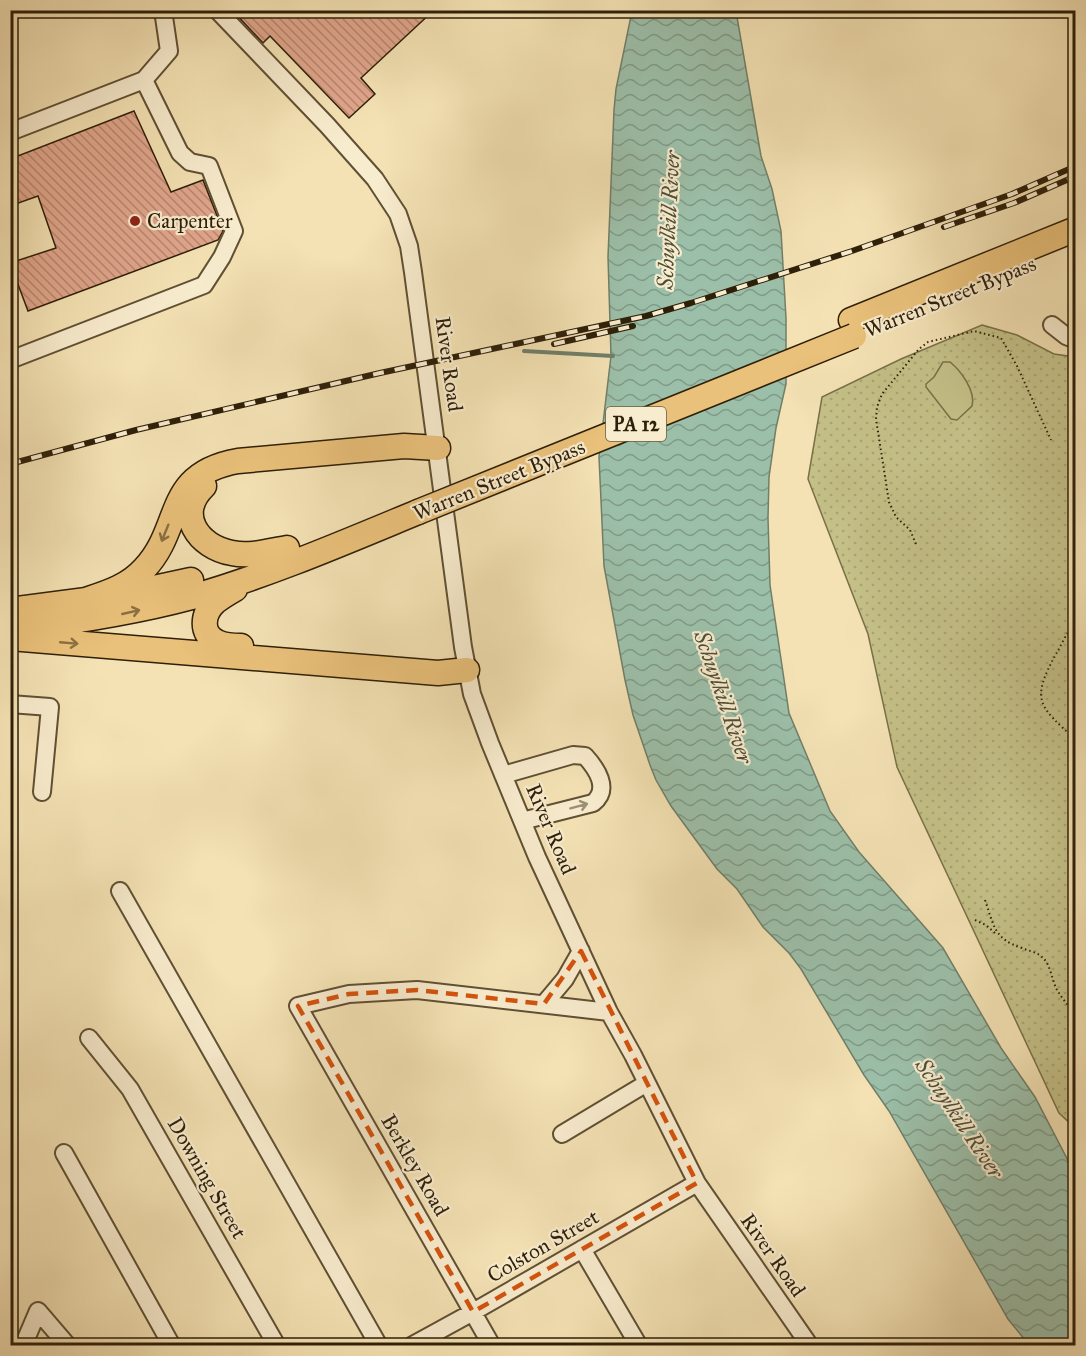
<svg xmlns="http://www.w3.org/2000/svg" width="1086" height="1356" font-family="'IM FELL Great Primer',serif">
	<defs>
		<pattern id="grass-dots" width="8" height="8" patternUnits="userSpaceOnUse" patternTransform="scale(1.5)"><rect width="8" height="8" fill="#c4c087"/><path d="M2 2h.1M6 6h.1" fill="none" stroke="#a9a573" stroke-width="1.8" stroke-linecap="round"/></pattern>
		<pattern id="water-waves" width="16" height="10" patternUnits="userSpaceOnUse" patternTransform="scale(1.5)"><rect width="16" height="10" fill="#9cbfa9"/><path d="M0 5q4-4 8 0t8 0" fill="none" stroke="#809b88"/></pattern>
		<pattern id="building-back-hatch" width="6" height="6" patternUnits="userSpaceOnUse" patternTransform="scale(1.5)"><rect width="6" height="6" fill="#e0a58b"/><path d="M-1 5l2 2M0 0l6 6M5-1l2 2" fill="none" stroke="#b68670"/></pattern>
	</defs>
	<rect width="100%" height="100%" fill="#f4e2b4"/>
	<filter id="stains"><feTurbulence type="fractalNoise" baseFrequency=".00333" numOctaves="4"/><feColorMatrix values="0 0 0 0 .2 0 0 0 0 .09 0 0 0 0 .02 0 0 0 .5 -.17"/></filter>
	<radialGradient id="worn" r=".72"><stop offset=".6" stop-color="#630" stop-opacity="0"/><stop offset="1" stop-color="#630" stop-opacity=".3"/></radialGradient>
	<path fill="url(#grass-dots)" stroke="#797048" stroke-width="1.5" d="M982,325l35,10 37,19 21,3v771l-16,-15 -162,-346 -29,-133 -60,-155 14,-82 79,-38z"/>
	<path fill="#c4c087" stroke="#797048" stroke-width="1.5" d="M943,362h7c11,9 26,29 22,44l-15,14 -6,-1 -25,-32v-3l8,-7z"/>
	<path fill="url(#water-waves)" stroke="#707f69" stroke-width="1.5" d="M632,11h104l25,145 11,33 9,42 5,87v66l-10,44 -7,49 -1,41 2,67 19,128 41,98 29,41 84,96 58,100 34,49 40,77v171h-46l-21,-26 -119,-208 -25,-36 -63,-106 -12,-16 -26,-26 -26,-38 -20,-20 -46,-63 -15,-26 -6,-15 -17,-50 -8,-35 -21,-114 -5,-109 12,-101 -3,-99 6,-147 2,-21z"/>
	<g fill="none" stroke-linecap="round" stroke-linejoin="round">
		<path stroke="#707f69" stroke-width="4" d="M524,351l89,5"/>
	</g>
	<path fill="url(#building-back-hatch)" stroke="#2e1f09" stroke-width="1.5" d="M232,10h202l-73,68 14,16 -26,24 -79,-82 -7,7z
		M134,111l37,81 32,-12 20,51 -5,9 -190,71 -18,-48 46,-15 -18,-52 -28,10v-47z"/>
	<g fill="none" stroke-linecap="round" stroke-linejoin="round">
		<defs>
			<path id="minor" d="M217,10l110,115 48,54 23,35 11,32 4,26 50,375 9,47 18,49 47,114 72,155 24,43 64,128 113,163
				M10,132l134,-52 25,-29 -6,-41
				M1052,325l14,11 10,4
				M10,360l194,-75 18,-28 12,-26 -25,-65 -19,-4 -10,-9 -36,-73
				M10,704l40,3 -8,85
				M503,775l70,-20 12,1c11,12 26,33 8,47l-71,18
				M120,891l259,455
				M544,1004l21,-25 16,-28
				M89,1038l41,51 147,257
				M562,1134l85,-51
				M64,1153l108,193
				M582,1249l57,97
				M23,1346l15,-35 30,35
				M411,1346l62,-34 224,-129
				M492,1346l-194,-340 51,-12 68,-4 192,22"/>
			<path id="highway" d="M851,320l225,-91
				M204,486c-29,28 -6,61 28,67 18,4 37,-2 55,-5
				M235,589c-7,4 -14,8 -20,13 -13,12 -15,32 2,40 8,4 16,4 24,4
				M80,602c23,-8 47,-14 64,-33 40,-42 19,-95 94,-108l166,-15 34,2
				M10,610l107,-14 74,-16
				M22,628c57,-7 114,-16 170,-31 77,-22 151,-54 226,-85
				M10,638l428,35 29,-3"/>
		</defs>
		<use href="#minor" stroke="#605034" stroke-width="20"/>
		<use href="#highway" stroke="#2e1f09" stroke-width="27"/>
		<path stroke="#2e1f09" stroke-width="2" stroke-dasharray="1.5 3" stroke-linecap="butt" d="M916,544l-6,-14 -14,-13 -7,-15 -13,-83 1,-12 5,-13 37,-45 9,-7 46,-11 27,7 16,28 34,74
			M1076,622c-9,9 -14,22 -20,32 -26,47 -17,52 20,86
			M985,900c9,26 9,39 37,48 6,3 16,4 21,10 7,6 9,21 13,30 5,9 12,18 20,26
			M975,920l11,5 9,8"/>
		<use href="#minor" stroke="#f8ecce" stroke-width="16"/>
		<use href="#highway" stroke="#eac17a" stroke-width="24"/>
		<defs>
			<path id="rail" d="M944,227l70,-24 62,-27
				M554,344l79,-18
				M10,464l126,-34 244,-57 266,-57 45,-13 161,-52 160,-57 64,-28"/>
		</defs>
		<use href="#rail" stroke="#2e1f09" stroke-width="6"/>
		<use href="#rail" stroke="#f8ecce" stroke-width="4" stroke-dasharray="11" stroke-linecap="butt"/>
		<defs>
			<path id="highway-bridge" d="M418,512l436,-176"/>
		</defs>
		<use href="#highway-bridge" stroke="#2e1f09" stroke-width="27" stroke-linecap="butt"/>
		<use href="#highway-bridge" stroke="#eac17a" stroke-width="24"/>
	</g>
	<defs><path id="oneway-shaft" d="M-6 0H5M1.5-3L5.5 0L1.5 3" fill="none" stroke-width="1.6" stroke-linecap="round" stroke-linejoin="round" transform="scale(1.5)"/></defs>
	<g stroke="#8c7042">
		<use href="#oneway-shaft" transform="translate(165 533) rotate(112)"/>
		<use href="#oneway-shaft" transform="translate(131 612) rotate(-13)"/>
		<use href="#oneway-shaft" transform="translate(69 643) rotate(5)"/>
	</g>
	<use stroke="#9d9075" href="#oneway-shaft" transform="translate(579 806) rotate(-15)"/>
	<path fill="none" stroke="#d5530c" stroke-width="4.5" stroke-dasharray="12 8" stroke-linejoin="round" d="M581,951l116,232 -224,129 -175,-306 51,-12 68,-4 127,14z"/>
	<circle fill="#8f2418" stroke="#f8ecce" stroke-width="2" cx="135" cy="221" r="6"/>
	<g text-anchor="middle" stroke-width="4.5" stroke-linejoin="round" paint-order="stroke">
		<rect fill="#f8ecce" stroke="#6b5c44" stroke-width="1.5" x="606" y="407" width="60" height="34" rx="4.5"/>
		<g font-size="20" font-weight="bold" fill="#2e1f09">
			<text x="636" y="431">PA 12</text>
		</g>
		<g font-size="21" fill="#2e1f09" stroke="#f8ecce" text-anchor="start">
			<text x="147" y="228">Carpenter</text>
		</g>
		<g font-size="21" fill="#2e1f09" stroke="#f8ecce">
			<text transform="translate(950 297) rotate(-22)" y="7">Warren Street Bypass</text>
			<text transform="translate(449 364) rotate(82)" y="7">River Road</text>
			<text transform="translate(499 480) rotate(-22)" y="7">Warren Street Bypass</text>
			<text transform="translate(551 829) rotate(67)" y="7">River Road</text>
			<text transform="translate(415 1165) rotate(60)" y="7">Berkley Road</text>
			<text transform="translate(207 1178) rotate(60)" y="7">Downing Street</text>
			<text transform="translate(543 1246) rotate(-30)" y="7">Colston Street</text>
			<text transform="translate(773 1255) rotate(55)" y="7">River Road</text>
		</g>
		<g font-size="22" font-style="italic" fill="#4f4f39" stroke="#f8ecce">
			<text transform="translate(668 220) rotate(-87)" y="8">Schuylkill River</text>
			<text transform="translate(724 697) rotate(71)" y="8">Schuylkill River</text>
			<text transform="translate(960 1118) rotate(56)" y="8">Schuylkill River</text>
		</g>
	</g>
	<rect width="1086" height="1356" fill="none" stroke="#f4e2b4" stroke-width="36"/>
	<rect x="12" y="12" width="1062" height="1332" fill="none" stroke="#2e1f09" stroke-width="3"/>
	<rect x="18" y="18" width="1050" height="1320" fill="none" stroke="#2e1f09" stroke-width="1.5"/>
	<rect width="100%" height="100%" filter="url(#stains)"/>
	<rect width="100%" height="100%" fill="url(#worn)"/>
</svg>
